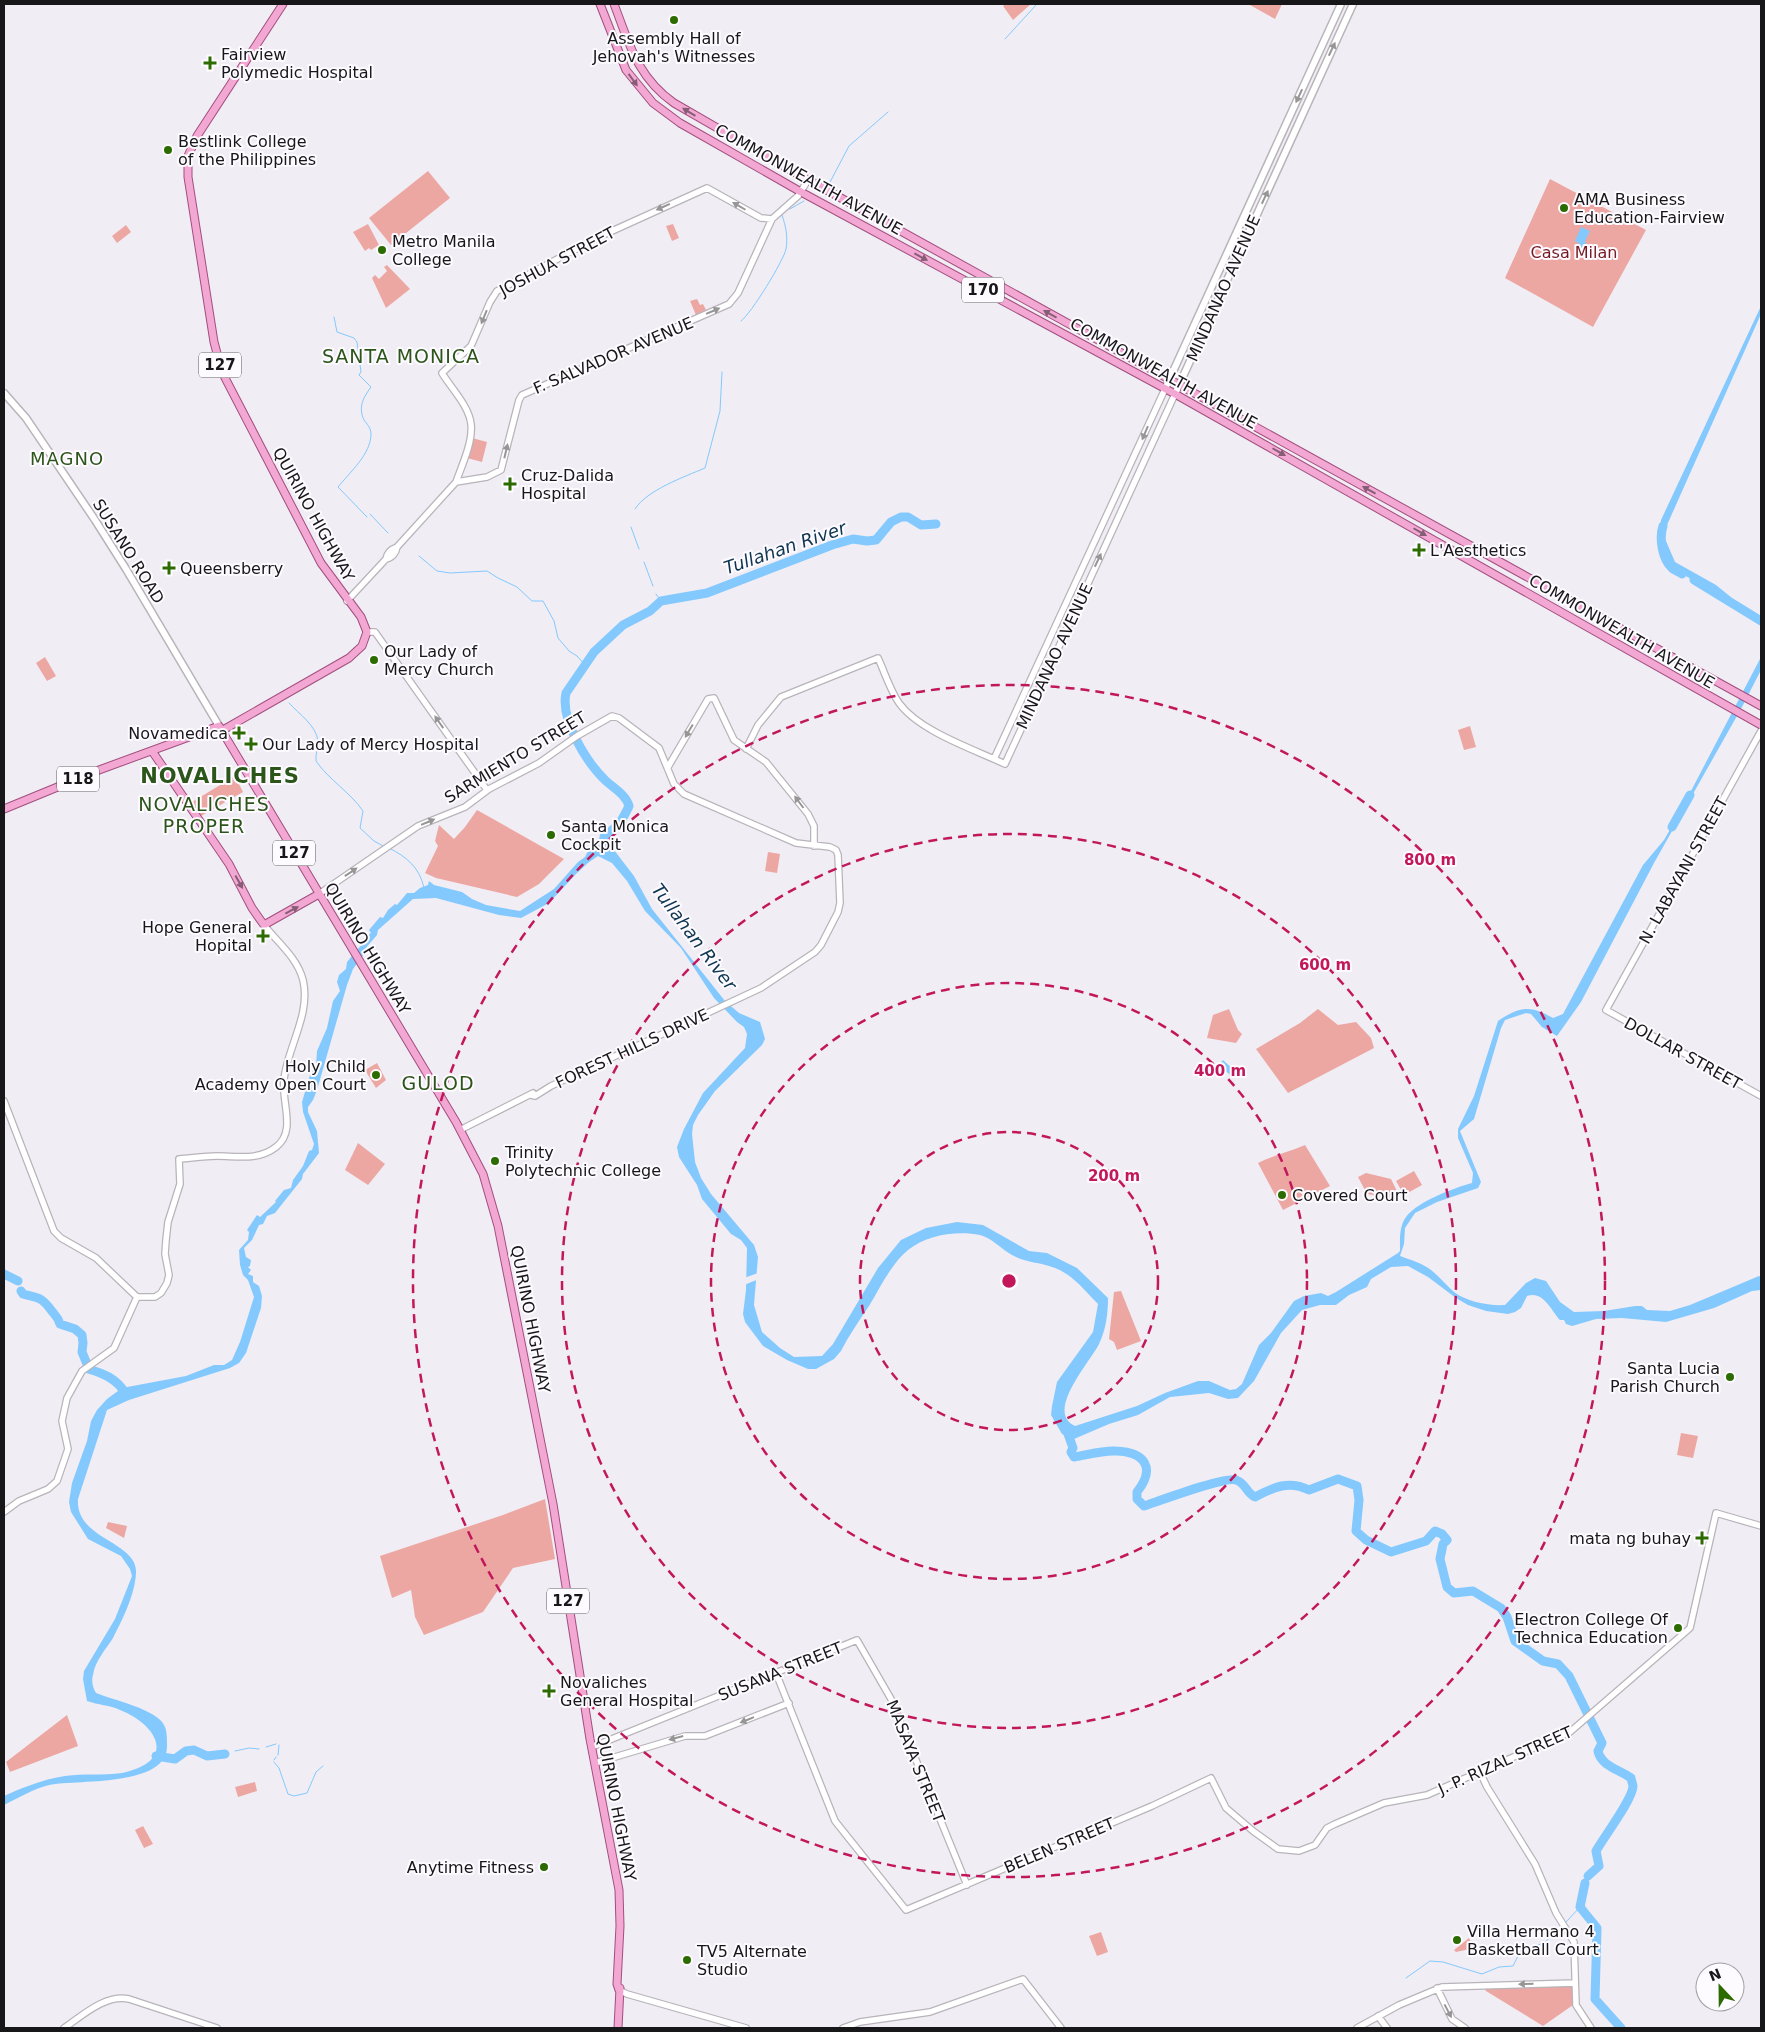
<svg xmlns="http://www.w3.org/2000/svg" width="1765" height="2032" font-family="'DejaVu Sans',sans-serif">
	<rect width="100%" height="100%" fill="#f1edf4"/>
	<path fill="#eca7a3" d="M1006,4h25l-18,16 -10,-14z
		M1248,4h34l-7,15z
		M428,171l22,27 -59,47 -22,-27z
		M1550,179l96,51 -53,97 -88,-49z
		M368,224l11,21 -8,5 -2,-2 -4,3 -12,-19z
		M673,224l6,14 -7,3 -6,-15z
		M126,225l5,7 -14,11 -5,-7z
		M387,265l23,24 -24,19 -14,-30 3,-3 4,4 8,-8 -3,-4z
		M697,299l3,6 3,-1 3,6 -10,5 -6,-14z
		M472,438l15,4 -5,20 -15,-4z
		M45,657l11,19 -9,5 -11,-18z
		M1470,726l6,21 -12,3 -6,-20z
		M235,776l8,16 -42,24 -9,-14z
		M477,810l87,49 -25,25 -22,13 -81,-19 -11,-5 13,-27 -3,-5 4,-16 15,14 11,-12z
		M768,852l12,2 -3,19 -12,-2z
		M1229,1009l9,21 4,4 -6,9 -29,-5 6,-23z
		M1318,1009l20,16 18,-3 15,16 3,10 -86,45 -32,-44 44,-26z
		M377,1063l9,17 -10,8 -11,-18z
		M358,1143l27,21 -17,21 -23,-15z
		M1305,1145l25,41 -47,24 -25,-47c15,-8 32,-11 47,-18z
		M1414,1171l8,14 -18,10 -8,-14z
		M1366,1173l25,6 7,14 -2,6 -29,-5 -9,-17z
		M1121,1291l20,50 -24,9 -3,-8 -5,-3 5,-47z
		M1681,1433l17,3 -5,22 -16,-3z
		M545,1499l10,60 -42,9 -30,44 -59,23 -9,-18 -4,-27 -19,8 -12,-42 123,-41z
		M108,1522l19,4 -3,12 -18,-10z
		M67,1715l11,31 -68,26 -4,-10z
		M255,1782l2,9 -19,6 -3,-10z
		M143,1826l10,18 -9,4 -9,-18z
		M1101,1932l7,20 -11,4 -8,-20z
		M1469,1938l5,10 -18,4 -2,-2z
		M1572,1985l1,20 -30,21 -57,-35 -2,-3z"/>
	<path fill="#83c9fe" d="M1581,227l9,4 -5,10 2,5 -3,3 -3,-1 -1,-4 -5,-3z
		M1761,306v8l-98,220 12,28 41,23 16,13 29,18v5l-5,-6 -83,-46c-11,-14 -14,-31 -12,-49z
		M1761,657v13l-19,37 -88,156 -73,139 -24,34 -15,-9 -11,-13 -5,-1 -21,7 -4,8 -27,91 -14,12 21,51 -3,6 -41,14 -22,11 -10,15 -1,16 -4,12c11,4 22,7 31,14 9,7 15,15 23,22 13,10 35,14 51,13l21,-22 9,-5 11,3 14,21 14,10 30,-1 31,-5h7l5,4 23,1 20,-6 69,-29 2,1v13l-9,1 -38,17 -48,14 -44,-4 -26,1 -24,7 -6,-2 -2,-4h-4c-9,-10 -17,-30 -33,-24l-6,12 -6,4 -7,2 -22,-3 -18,-6 -12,-7 -28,-21 -20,-11 -17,1 -20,12 -4,8 -18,8 -13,10h-16l-18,5 -21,23 -27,48 -16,17 -10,1 -19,-6 -39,4 -32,18 -29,9 -35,15 -12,-5 -11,-19 1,-9 5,-24 36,-50 5,-28c-14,-14 -26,-31 -46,-37 -14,-5 -26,-4 -40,-12 -11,-6 -20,-17 -32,-20 -23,-5 -54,0 -72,15 -17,14 -28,38 -39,56 -10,15 -20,29 -28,45l-7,8 -18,10h-8l-21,-9 -24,-14 -18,-24 -2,-8 3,-24 1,-42 -6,-8 -10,-6 -29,-35 -5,-14 -18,-28 -2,-10 7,-18 19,-36 42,-45 2,-14 -3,-7 -7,-5 -23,-24 -33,-50 -36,-37 -18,-30 -15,-18 -14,-7 -9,6 -13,12 -27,29 -28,15 -22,-3 -63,-17 -23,1 -35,31 -1,5 -13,15v4l-11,15 -6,16 -30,105 -4,10 -5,7v5l9,19 2,22 -16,21 -1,5 -27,34 -8,3 -4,8 -4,1 -7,15 -8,8 2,9 5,3 -1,6 -2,1 3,3 -3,4 5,2v6l6,4 3,10 -1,12 -15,45 -7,10 -9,5 -101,32 -22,10 -29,89c-3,41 60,42 58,74 -1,21 -13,46 -23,65 -7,11 -18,23 -20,37 -2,6 0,13 3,18 17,7 60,16 68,32 3,5 3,13 3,19 3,44 -90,35 -118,41 -16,4 -31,13 -45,20v-9c20,-9 40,-17 61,-20 19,-3 38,0 57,-3 54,-11 38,-47 -2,-63 -10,-5 -22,-5 -33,-9l-4,-22 1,-8 31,-52 17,-43 -2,-7 -9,-13 -33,-17 -17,-27 -2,-10 3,-19 15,-42 4,-20 6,-11 10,-11 15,-11 64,-12 28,-11h10l8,-5 8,-18 14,-45 -6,-17 -5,-5 -3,-10 -1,-15 9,-10 1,-8 -2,-2 10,-15 3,2 16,-15 -1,-1 9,-11 7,-2 2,-8 10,-14 6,-15 3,-1 2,-6 -11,-32 -1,-10 8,-27 6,-9 1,-15 10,-23 6,-27 7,-10 -3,-9 2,-7 7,-6 1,-7 16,-19v-4l8,-6 -2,-3 11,-13 3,1 5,-8 7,-6 2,1 10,-12h7l6,-5 8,-3 1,-4 5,4 28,7 10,7 14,6 34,6 34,-22 24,-27 7,-5 4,-8 12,-11 3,-1 30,39 18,33 73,92 14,12 21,9 5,17 -3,6 -47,46 -17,24 -5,10 -1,9 3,28 6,16 10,16 43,51 4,12 -4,48 8,27 18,16 14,9 28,-1 11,-12 45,-76 23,-28 25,-12 31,-6 26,3 46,26 18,2 30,15 31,30c0,15 -2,32 -9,46 -8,17 -55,68 -24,82l62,-20 28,-13 33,-12h11l21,9 6,-1 6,-5 17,-39 12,-12 23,-32 10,-5 17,-3 7,3 8,-4 62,-39 2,-2c0,-11 -1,-25 6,-34 12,-16 48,-29 66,-34l1,-10 -15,-35v-9l16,-33 24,-75c22,-15 32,-16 55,-3l10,-4 80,-149 21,-25 16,-28z
		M1223,1060l12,11 -5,4 -11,-11z"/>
	<path fill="#f1edf4" d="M758,1273l1,6 -15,6v-7z"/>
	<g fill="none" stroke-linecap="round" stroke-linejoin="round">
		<path stroke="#83c9fe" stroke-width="1" d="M1005,39l32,-35
			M829,184l20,-38 39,-34
			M790,209l14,-8
			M334,317l3,15 17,6 3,4 4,30 -2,3 12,12c-8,11 -13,20 -7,33 3,4 7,8 7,14 0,20 -21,38 -33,53l29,30
			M741,321c10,-7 43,-61 45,-72 2,-12 0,-22 -4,-34l1,-2
			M635,509c12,-19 49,-32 70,-41l15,-57 2,-39
			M370,514l18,19
			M631,527l8,22
			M419,556l18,15 13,2 37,-2 11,7 19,9 15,14h11l11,20 4,17 11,13 8,5 8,9
			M644,562l9,24
			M656,594l5,7
			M289,703c10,11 27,22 29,38 1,6 -3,13 -2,20 13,19 34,31 47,50l-3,17 14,13 11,6
			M389,848c18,9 31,20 35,40
			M266,1747l10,-3
			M235,1751l14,-3 10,1
			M278,1755l1,-10
			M274,1760l2,-3
			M274,1762l5,6 9,26 6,2 13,-3 9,-21 7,-6
			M1566,1922l14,-15
			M1406,1978l24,-17 13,1 39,12 17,-7 14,-1 8,-16 23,-7 16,-15"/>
		<path stroke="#83c9fe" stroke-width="9" d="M1663,526c-4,12 -1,33 9,42 2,2 7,4 10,6
			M1694,580l67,41
			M1672,827l18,-32
			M603,848l1,-11c15,-13 16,-12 25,-31 -3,-11 -14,-17 -23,-25 -19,-18 -46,-61 -40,-88l28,-41 29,-27 27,-14 11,-10 46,-8 125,-48 21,-6 14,2 9,-1 15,-18 10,-5h7l13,8 15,-1
			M4,1274l14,7
			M21,1291l2,3c14,4 18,2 28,16 4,5 7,7 9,14l15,5 7,6 1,8 -1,9 5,12
			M88,1369c15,4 29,10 37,24
			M1067,1431l6,17 -2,4 3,5c13,-2 29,-7 42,-6 29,1 40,17 21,41v7l7,7c15,-5 82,-30 92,-26 10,3 10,13 19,17 19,-10 34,-17 54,-7l29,-11 19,7 2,14 -3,31 10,9 25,12 35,-11 9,-10 7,3 5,6 -4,4 -3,15 7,28 7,6 19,-2 28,17 6,9 8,24 28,20 15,3 11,12 33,67 -4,8c3,15 22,19 33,27 0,1 2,7 2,8 0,13 -30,52 -37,65l3,15 -11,10
			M156,1756l19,3 11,-8 8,-1 13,6 18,-2
			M1585,1883l-5,24 17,21 -2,71 26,29"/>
		<defs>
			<path id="tertiary" d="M456,482c6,-17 17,-40 15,-58 -2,-18 -20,-36 -29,-51l29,-27 19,-44 7,-11 104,-55 106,-48 54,30 11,1
				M386,559c1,-6 5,-10 11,-12
				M347,601l39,-42c6,-1 10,-6 11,-12l59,-65 31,-5 14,-7 18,-70 3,-5 207,-91 9,-11 34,-74 26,-23 10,-16
				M367,632h8l112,158
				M1761,731l-155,279 155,86
				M746,749l12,-24 23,-28 97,-39c7,15 12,32 21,45 20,28 74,46 106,61l170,-370
				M994,759l171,-370
				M668,767l40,-68 6,-1 20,42 32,22 42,52 6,12v20
				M319,894l99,-68 47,-19 24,-18 50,-26 38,-27 35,-20 7,2 40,30 15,36 10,10 112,49 34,4 6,3 2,5 2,48 -2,9 -17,33 -6,7 -54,36 -210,98 -16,10 -4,-1
				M4,1101l50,130 7,7 35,20 41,39h18l6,-4 6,-10 2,-8 -4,-21 1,-14 2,-18 12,-38 -1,-25c13,-1 26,-3 38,-3 20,0 41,5 59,-9 21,-16 5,-45 8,-68 4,-33 27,-65 19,-99 -6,-23 -26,-38 -39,-55
				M460,1130l73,-37
				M4,1512l15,-11 29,-12 9,-8 11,-32 -6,-28 5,-23 15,-27 32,-23 23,-51
				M776,1673l59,148 71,89 246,-104 59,-28 15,30 27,23 25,18 21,2 16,-6 12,-17 8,-4 49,-21 43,-8 143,-63 120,-104 26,-115 45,13
				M592,1747l265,-107 34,59 76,186
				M595,1763l90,-27h20l84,-33
				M1480,1772l7,15 48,77 21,49 18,29 2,63 15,23
				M1437,1988l15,31 13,9
				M619,1990l8,4 119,34
				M1378,2016l9,12
				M64,2028c18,-12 41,-34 65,-29l88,29
				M843,2028l17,-6 70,-10 93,-33 38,49
				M1357,2028l42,-23 43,-18 133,-4"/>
			<path id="secondary" d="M1165,389l176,-385
				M4,393l22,25 69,102 31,49 93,157
				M1175,394l178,-390"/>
			<path id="primary" d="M600,4l26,66 27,33 27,20 121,69 374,202 586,331
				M614,4c15,39 23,73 60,99l118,68 969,535
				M223,730l126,-72 13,-12 5,-14 -6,-15 -40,-54 -99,-191 -8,-30 -26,-165v-21l9,-20 86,-132
				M152,751l77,113 23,44 12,17 55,-31
				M4,809l95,-39 120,-44 237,396 27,52 15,52 55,278 37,235 29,151 1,36 -3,58 2,6
				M618,2028l2,-40"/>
		</defs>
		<use href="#tertiary" stroke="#b8b4ba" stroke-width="8"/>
		<use href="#secondary" stroke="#b8b4ba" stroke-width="9"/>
		<use href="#primary" stroke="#a14f7e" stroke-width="9"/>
		<use href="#tertiary" stroke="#fff" stroke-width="5.5"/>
		<use href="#secondary" stroke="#fff" stroke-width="6"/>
		<use href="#primary" stroke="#f3a7d3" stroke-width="7"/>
	</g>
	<defs><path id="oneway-solid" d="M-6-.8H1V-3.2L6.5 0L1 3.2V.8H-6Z" transform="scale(1.25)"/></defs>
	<g fill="#979697">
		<use href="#oneway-solid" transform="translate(1332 49) rotate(-65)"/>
		<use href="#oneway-solid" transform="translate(1299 96) rotate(115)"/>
		<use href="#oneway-solid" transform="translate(1265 197) rotate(-65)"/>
		<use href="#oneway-solid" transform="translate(739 206) rotate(-150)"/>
		<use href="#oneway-solid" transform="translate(663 207) rotate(156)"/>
		<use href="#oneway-solid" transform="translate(713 311) rotate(-23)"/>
		<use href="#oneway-solid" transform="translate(484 317) rotate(112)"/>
		<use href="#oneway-solid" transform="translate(1145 433) rotate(113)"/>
		<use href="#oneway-solid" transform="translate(506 451) rotate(-77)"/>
		<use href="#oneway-solid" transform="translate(1098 560) rotate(-65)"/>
		<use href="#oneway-solid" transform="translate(439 722) rotate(-125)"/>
		<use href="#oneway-solid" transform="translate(689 731) rotate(121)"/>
		<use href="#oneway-solid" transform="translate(799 802) rotate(-127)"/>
		<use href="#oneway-solid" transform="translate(428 822) rotate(-23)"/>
		<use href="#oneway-solid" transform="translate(351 872) rotate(-34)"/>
		<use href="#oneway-solid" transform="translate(747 1720) rotate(158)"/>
		<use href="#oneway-solid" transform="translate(676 1738) rotate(165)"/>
		<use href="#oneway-solid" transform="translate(1526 1984) rotate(178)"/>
		<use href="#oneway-solid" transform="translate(1448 2011) rotate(62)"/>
	</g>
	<g fill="#855e76">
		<use href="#oneway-solid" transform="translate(633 80) rotate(54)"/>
		<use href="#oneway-solid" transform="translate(689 112) rotate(-149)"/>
		<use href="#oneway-solid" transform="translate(921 257) rotate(28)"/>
		<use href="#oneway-solid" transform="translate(1050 314) rotate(-151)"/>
		<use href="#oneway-solid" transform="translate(1279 452) rotate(30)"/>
		<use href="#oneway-solid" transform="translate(1369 490) rotate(-151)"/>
		<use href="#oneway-solid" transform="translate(1420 532) rotate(30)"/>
		<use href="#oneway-solid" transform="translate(239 882) rotate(61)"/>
		<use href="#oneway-solid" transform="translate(292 910) rotate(-28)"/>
	</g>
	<g fill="none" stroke="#c2185b" stroke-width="2.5" stroke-dasharray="9 6">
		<circle cx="1009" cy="1281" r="149"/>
		<circle cx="1009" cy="1281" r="298"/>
		<circle cx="1009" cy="1281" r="447"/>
		<circle cx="1009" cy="1281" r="596"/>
	</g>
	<g fill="#2c6b00" stroke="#fdfbff" stroke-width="2">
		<circle cx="674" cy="20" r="5"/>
		<path d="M207.5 55.5h5v5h5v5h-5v5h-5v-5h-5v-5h5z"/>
		<circle cx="168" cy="150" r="5"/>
		<circle cx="1564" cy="208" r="5"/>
		<circle cx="382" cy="250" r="5"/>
		<path d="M507.5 476.5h5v5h5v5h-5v5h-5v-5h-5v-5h5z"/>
		<path d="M1416.5 542.5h5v5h5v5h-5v5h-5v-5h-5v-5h5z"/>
		<path d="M166.5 560.5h5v5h5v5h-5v5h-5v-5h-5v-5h5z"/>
		<circle cx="374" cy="660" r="5"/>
		<path d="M236.5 725.5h5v5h5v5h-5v5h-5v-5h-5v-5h5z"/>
		<path d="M248.5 736.5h5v5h5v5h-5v5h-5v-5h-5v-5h5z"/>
		<circle cx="551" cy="835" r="5"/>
		<path d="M260.5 928.5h5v5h5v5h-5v5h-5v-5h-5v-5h5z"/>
		<circle cx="376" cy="1075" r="5"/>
		<circle cx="495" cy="1161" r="5"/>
		<circle cx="1282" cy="1195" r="5"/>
		<circle cx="1730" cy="1377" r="5"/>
		<path d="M1699.5 1530.5h5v5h5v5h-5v5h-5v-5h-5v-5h5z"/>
		<circle cx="1678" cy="1628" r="5"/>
		<path d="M546.5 1683.5h5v5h5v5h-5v5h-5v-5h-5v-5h5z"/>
		<circle cx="544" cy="1867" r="5"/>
		<circle cx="1457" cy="1940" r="5"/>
		<circle cx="687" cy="1960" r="5"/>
	</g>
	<g text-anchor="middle" stroke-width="4" stroke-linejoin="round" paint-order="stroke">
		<g fill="#fdfbff" stroke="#5c5b5d" stroke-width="1">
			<rect x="962" y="277.5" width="42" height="25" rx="4"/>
			<rect x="199" y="352.5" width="42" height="25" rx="4"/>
			<rect x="57" y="766.5" width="42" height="25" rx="4"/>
			<rect x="273" y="840.5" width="42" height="25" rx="4"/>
			<rect x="547" y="1588.5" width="42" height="25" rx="4"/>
		</g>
		<g font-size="15" font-weight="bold" fill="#171618">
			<text x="983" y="295">170</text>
			<text x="220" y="370">127</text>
			<text x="78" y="784">118</text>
			<text x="294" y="858">127</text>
			<text x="568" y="1606">127</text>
		</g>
		<g font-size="16" fill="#171618" stroke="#fdfbff" text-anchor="start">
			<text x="674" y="44" text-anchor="middle">Assembly Hall of<tspan x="674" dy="18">Jehovah's Witnesses</tspan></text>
			<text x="221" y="60">Fairview<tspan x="221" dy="18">Polymedic Hospital</tspan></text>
			<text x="178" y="147">Bestlink College<tspan x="178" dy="18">of the Philippines</tspan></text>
			<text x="1574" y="205">AMA Business<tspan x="1574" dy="18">Education-Fairview</tspan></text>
			<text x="392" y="247">Metro Manila<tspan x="392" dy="18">College</tspan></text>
			<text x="521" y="481">Cruz-Dalida<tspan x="521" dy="18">Hospital</tspan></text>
			<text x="1430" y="556">L'Aesthetics</text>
			<text x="180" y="574">Queensberry</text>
			<text x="384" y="657">Our Lady of<tspan x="384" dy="18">Mercy Church</tspan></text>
			<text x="228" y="739" text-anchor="end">Novamedica</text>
			<text x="262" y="750">Our Lady of Mercy Hospital</text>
			<text x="561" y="832">Santa Monica<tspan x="561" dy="18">Cockpit</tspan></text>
			<text x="252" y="933" text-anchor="end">Hope General<tspan x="252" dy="18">Hopital</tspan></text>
			<text x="366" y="1072" text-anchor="end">Holy Child<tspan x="366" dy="18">Academy Open Court</tspan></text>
			<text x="505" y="1158">Trinity<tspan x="505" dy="18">Polytechnic College</tspan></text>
			<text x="1292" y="1201">Covered Court</text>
			<text x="1720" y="1374" text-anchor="end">Santa Lucia<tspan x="1720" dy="18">Parish Church</tspan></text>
			<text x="1691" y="1544" text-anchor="end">mata ng buhay</text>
			<text x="1668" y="1625" text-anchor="end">Electron College Of<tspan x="1668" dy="18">Technica Education</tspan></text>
			<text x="560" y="1688">Novaliches<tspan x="560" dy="18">General Hospital</tspan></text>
			<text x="534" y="1873" text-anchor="end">Anytime Fitness</text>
			<text x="1467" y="1937">Villa Hermano 4<tspan x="1467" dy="18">Basketball Court</tspan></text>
			<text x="697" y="1957">TV5 Alternate<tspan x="697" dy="18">Studio</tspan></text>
		</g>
		<g font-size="16" fill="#171618" stroke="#fdfbff">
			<text transform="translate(809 179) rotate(29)" y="6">COMMONWEALTH AVENUE</text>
			<text transform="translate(557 261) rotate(-28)" y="6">JOSHUA STREET</text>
			<text transform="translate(1223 288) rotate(-66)" y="6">MINDANAO AVENUE</text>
			<text transform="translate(613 355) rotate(-23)" y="6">F. SALVADOR AVENUE</text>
			<text transform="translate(1164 373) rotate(29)" y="6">COMMONWEALTH AVENUE</text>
			<text transform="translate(314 514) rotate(61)" y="6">QUIRINO HIGHWAY</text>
			<text transform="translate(129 551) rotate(58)" y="6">SUSANO ROAD</text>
			<text transform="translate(1622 631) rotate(30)" y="6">COMMONWEALTH AVENUE</text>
			<text transform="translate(1054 656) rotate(-65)" y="6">MINDANAO AVENUE</text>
			<text transform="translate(515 757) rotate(-31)" y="6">SARMIENTO STREET</text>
			<text transform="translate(1683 870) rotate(-61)" y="6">N. LABAYANI STREET</text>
			<text transform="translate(368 948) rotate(59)" y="6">QUIRINO HIGHWAY</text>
			<text transform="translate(632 1048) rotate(-25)" y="6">FOREST HILLS DRIVE</text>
			<text transform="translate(1683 1053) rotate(29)" y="6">DOLLAR STREET</text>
			<text transform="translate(531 1319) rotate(79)" y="6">QUIRINO HIGHWAY</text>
			<text transform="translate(780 1671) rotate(-22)" y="6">SUSANA STREET</text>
			<text transform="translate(1505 1760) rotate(-24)" y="6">J. P. RIZAL STREET</text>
			<text transform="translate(916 1761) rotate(68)" y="6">MASAYA STREET</text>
			<text transform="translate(617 1807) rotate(79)" y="6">QUIRINO HIGHWAY</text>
			<text transform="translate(1059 1845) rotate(-23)" y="6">BELEN STREET</text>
		</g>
		<g font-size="16" fill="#761920" stroke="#fdfbff">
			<text x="1574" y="258">Casa Milan</text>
		</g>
		<g font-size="18" letter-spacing="1" fill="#2c5519" stroke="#fdfbff">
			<text x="67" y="465">MAGNO</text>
		</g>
		<g font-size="18" font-style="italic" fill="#0f3650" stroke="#fdfbff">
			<text transform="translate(785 548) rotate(-19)" y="6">Tullahan River</text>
			<text transform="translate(694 937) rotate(53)" y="6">Tullahan River</text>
		</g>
		<g font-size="19" letter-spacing="1" fill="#2c5519" stroke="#fdfbff">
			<text x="401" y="363">SANTA MONICA</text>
			<text x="204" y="811">NOVALICHES<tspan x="204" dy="22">PROPER</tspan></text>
			<text x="438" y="1090">GULOD</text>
		</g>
		<g font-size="21" font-weight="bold" letter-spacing="1" fill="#2c5519" stroke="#fdfbff">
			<text x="220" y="783">NOVALICHES</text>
		</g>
	</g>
	<circle cx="1009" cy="1281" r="8" fill="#c2185b" stroke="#fdfbff" stroke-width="2.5"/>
	<g font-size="15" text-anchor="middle" font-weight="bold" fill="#c2185b" stroke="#fdfbff" stroke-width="4" stroke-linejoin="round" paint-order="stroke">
		<text x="1430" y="865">800 m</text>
		<text x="1325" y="970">600 m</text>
		<text x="1220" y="1076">400 m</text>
		<text x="1114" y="1181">200 m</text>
	</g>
	<rect width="1765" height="2032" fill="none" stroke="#171618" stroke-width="10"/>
	<g transform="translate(1720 1987) rotate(338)"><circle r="24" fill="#fdfbff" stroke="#a19fa3"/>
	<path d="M0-4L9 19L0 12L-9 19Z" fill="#2c6b00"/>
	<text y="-8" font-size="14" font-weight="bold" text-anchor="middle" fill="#171618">N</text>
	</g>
</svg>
